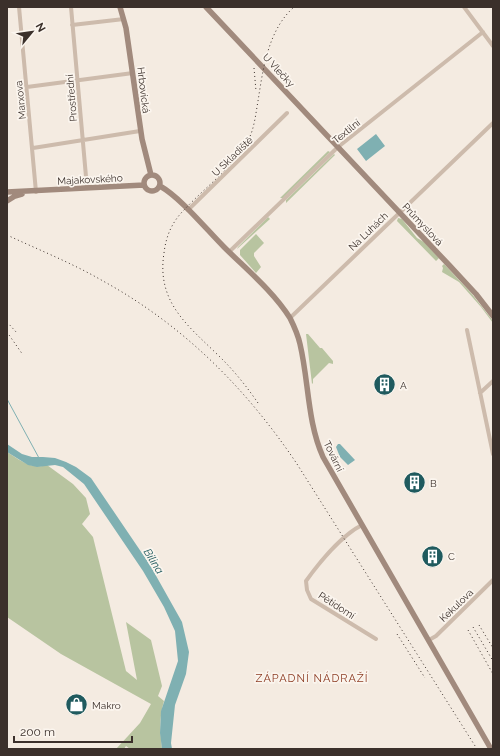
<svg xmlns="http://www.w3.org/2000/svg" width="500" height="756" font-family="Raleway,sans-serif">
	<rect width="100%" height="100%" fill="#f4ebe1"/>
	<path fill="#b8c4a0" d="M328,151l2,1 -47,46h-3z
		M334,154l1,1 -49,48v-3z
		M268,217l2,2 -33,30 1,-2z
		M398,218l4,1 15,19 7,4 15,16 -3,3 -39,-40z
		M256,234l8,9 -10,10v3l7,11 -5,6 -16,-18v-5z
		M444,264l28,30 21,27v2l-12,-16 -22,-25 -17,-10 1,-4 -1,-2z
		M306,334h2l12,14h2l11,13v3l-4,-1 -16,16v4l-1,1z
		M7,452c13,8 24,18 40,13l26,19 13,14 4,16 -8,10 11,13 33,134 11,9 -11,-58 25,18 11,46 -4,10 6,5c-5,16 -4,31 -2,48h-32l-4,-3 -2,3h-8l24,-26 11,-19 -90,-50 -54,-37z"/>
	<path fill="#7fb0b2" d="M376,134l9,12 -19,15 -9,-12z
		M7,444l15,10 10,3h11l12,1 11,4 10,5 15,11 59,87 32,57 7,30 -3,22 -11,31 -4,38 1,6h-10l-2,-16 1,-22 17,-50 -3,-30 -11,-24 -21,-36 -59,-87 -21,-17 -8,-2 -18,2 -9,-2 -21,-13z
		M338,444h2l15,16 -7,5 -8,-8 -4,-10z"/>
	<g fill="none" stroke-linecap="round" stroke-linejoin="round">
		<path stroke="#7fb0b2" stroke-width="1" d="M7,399l32,59"/>
		<path stroke="#cdbbac" stroke-width="4" d="M19,7l17,185
			M71,7l16,181
			M464,7l29,39
			M72,25l52,-6
			M27,87l106,-14
			M33,148l107,-17
			M188,210l99,-97
			M229,252l109,-105 145,-115
			M290,318l203,-195
			M467,330l26,124
			M480,393l13,-12
			M362,525c-20,10 -43,38 -56,56l1,9 4,9 65,40
			M429,640l7,-4 57,-56"/>
		<path stroke="#a18a7d" stroke-width="5.5" d="M120,7l6,21 16,111 9,36
			M206,7l243,258 27,29 17,22
			M144 183a8 8 0 1 1 16 0a8 8 0 1 1-16 0Z
			M160,186c21,12 46,43 64,61 22,22 49,44 66,71 4,8 8,17 10,26 9,38 7,77 23,113l168,292
			M7,192l137,-7
			M7,201l8,-5 7,-2"/>
		<path stroke="#3b302b" stroke-width="1" stroke-dasharray="1 3" stroke-linecap="butt" d="M254,68l2,23
			M7,235c32,15 65,28 96,46 80,44 143,107 194,183l180,285
			M7,322l10,11
			M7,332l16,23
			M258,403c-11,-16 -23,-31 -36,-44 -32,-32 -66,-55 -58,-106 2,-17 8,-31 20,-43 21,-23 56,-48 67,-76 4,-11 5,-22 7,-33 5,-32 10,-71 36,-94
			M479,625l14,23
			M473,627l20,34
			M468,630l25,44
			M397,634l28,44"/>
	</g>
	<defs>
		<symbol id="building-disc" viewBox="-11 -11 22 22"><circle r="9.5" fill="#1f5a5e" stroke="#fbf5ee"/><path d="M-4-6H4V6H1V3H-1V6H-4ZM-2.5-4.3h1.7v1.8h-1.7ZM.8-4.3h1.7v1.8H.8ZM-2.5-1h1.7V.8h-1.7ZM.8-1h1.7V.8H.8Z" fill="#fff"/></symbol>
		<symbol id="shop-disc" viewBox="-11 -11 22 22"><circle r="9.5" fill="#1f5a5e" stroke="#fbf5ee"/><path d="M-5-2.5h2.3a2.7 3.5 0 0 1 5.4 0H5L5.5 6h-11ZM-1.5-2.5h3a1.5 2.3 0 0 0-3 0Z" fill="#fff"/></symbol>
	</defs>
	<g fill-rule="evenodd">
		<use href="#building-disc" x="372" y="372" width="25" height="25"/>
		<use href="#building-disc" x="402" y="470" width="25" height="25"/>
		<use href="#building-disc" x="420" y="544" width="25" height="25"/>
		<use href="#shop-disc" x="64" y="692" width="25" height="25"/>
	</g>
	<g text-anchor="middle" stroke-width="3.5" stroke-linejoin="round" paint-order="stroke">
		<g font-size="10" fill="#3b302b" stroke="#fbf5ee">
			<text transform="translate(279 70) rotate(47)" y="4">U Vlečky</text>
			<text transform="translate(144 90) rotate(83)" y="4">Hrbovická</text>
			<text transform="translate(71 98) rotate(-95)" y="4">Prostřední</text>
			<text transform="translate(20 100) rotate(-96)" y="4">Marxova</text>
			<text transform="translate(346 131) rotate(-39)" y="4">Textilní</text>
			<text transform="translate(232 156) rotate(-44)" y="4">U Skladiště</text>
			<text transform="translate(90 179) rotate(-3)" y="4">Majakovského</text>
			<text transform="translate(423 224) rotate(47)" y="4">Průmyslová</text>
			<text transform="translate(368 231) rotate(-44)" y="4">Na Luhách</text>
			<text transform="translate(334 456) rotate(64)" y="4">Tovární</text>
			<text transform="translate(337 605) rotate(33)" y="4">Pětidomí</text>
			<text transform="translate(456 605) rotate(-44)" y="4">Kekulova</text>
		</g>
		<g font-size="10" fill="#3b302b" stroke="#fbf5ee" text-anchor="start">
			<text x="400" y="389">A</text>
			<text x="430" y="487">B</text>
			<text x="448" y="560">C</text>
			<text x="92" y="709">Makro</text>
		</g>
		<g font-size="11" font-style="italic" fill="#1f5a5e" stroke="#fbf5ee">
			<text transform="translate(154 561) rotate(58)" y="4">Bílina</text>
		</g>
		<g font-size="11" letter-spacing="1" fill="#8c3b22" stroke="#fbf5ee">
			<text x="312" y="682">ZÁPADNÍ NÁDRAŽÍ</text>
		</g>
	</g>
	<rect width="500" height="756" fill="none" stroke="#3b302b" stroke-width="16"/>
	<g transform="translate(32 32) rotate(61)" stroke="#fbf5ee" stroke-width="3" paint-order="stroke">
	<path d="M0-3L7 15L0 10L-7 15Z" fill="#3b302b"/>
	<text y="-6" font-size="11" font-weight="bold" text-anchor="middle" fill="#3b302b">N</text>
	</g>
	<path d="M14 736v6h118v-6" fill="none" stroke="#3b302b" stroke-width="2"/>
	<text x="20" y="736" font-size="12" fill="#3b302b" stroke="#fbf5ee" stroke-width="3" paint-order="stroke">200 m</text>
</svg>
